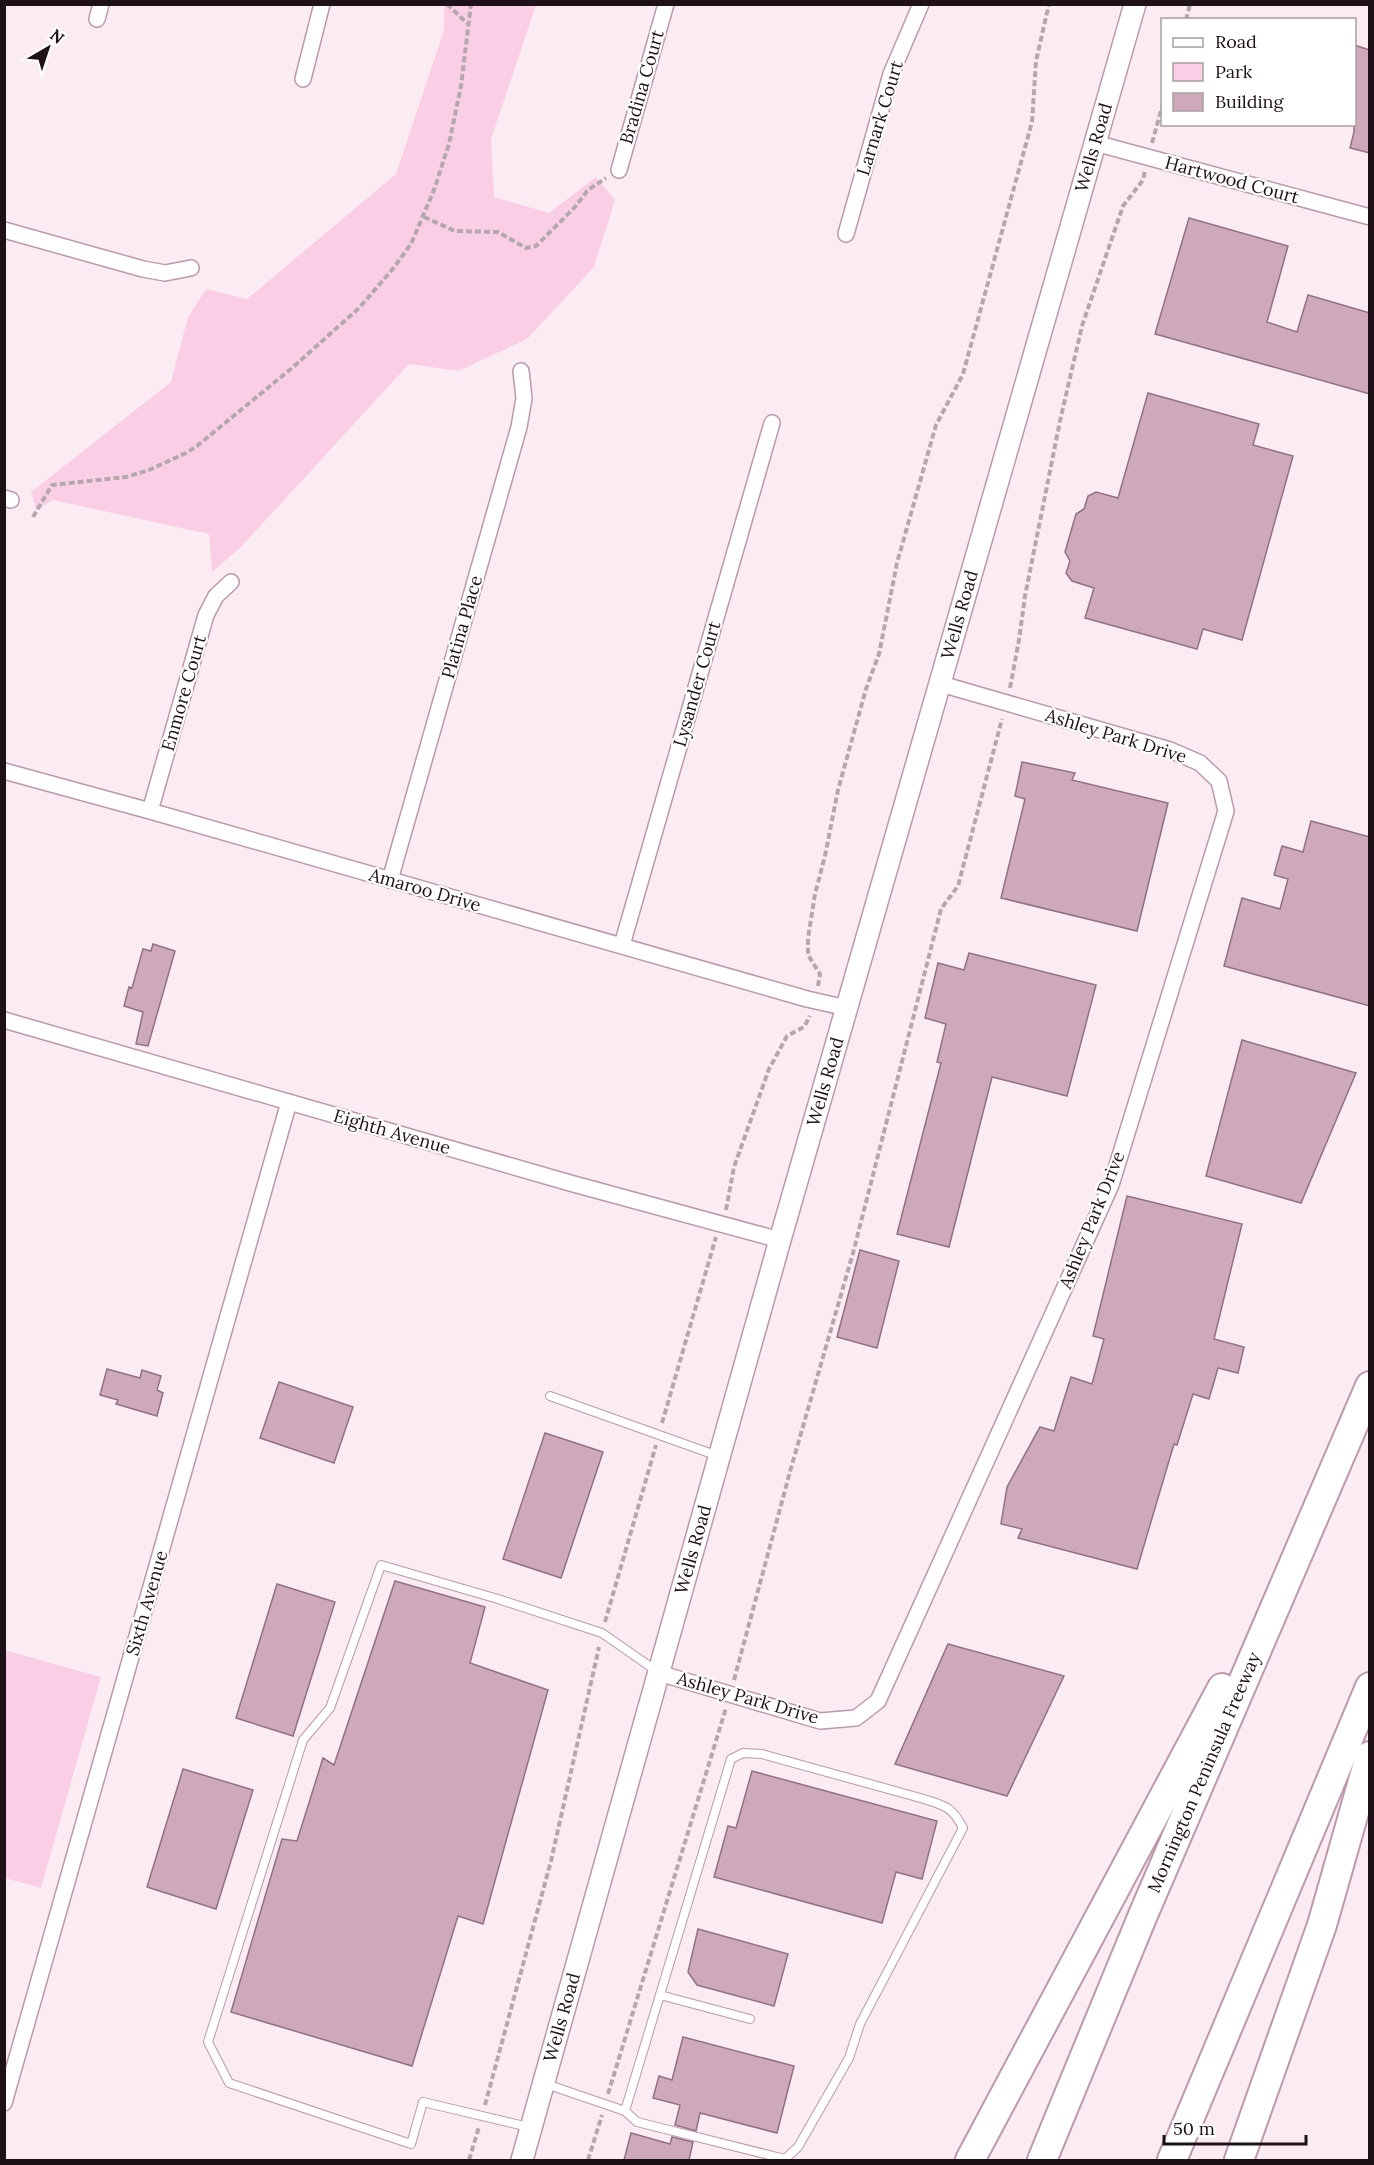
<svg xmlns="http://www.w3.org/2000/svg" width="1374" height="2165" font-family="Lora,serif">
	<rect width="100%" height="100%" fill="#fbecf3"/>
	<path fill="#facfe5" d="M444,5h92l-45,134 3,58 55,16 47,-36 19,23 -21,67 -67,72 -69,32 -49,-7 -169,184 -28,24 -3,-38 -156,-34 -17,10 -5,-18 140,-110 17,-65 18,-28 41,10 149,-125 48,-144z
		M4,1650l97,27 -60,211 -36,-10z"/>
	<path fill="#cda9bb" stroke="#927182" stroke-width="1.5" d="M1354,45l16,5v103l-20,-5 4,-16z
		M1189,218l99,28 -21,76 30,10 11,-37 62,18v81l-215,-60z
		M1148,393l111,31 -6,21 40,11 -51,184 -39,-11 -6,20 -112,-31 9,-30 -22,-7 -6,-8 4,-12 -5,-9 11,-38 8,-5 4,-13 8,-4 22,6z
		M1022,762l53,11 -3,7 96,23 -31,128 -136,-33 24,-99 -10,-3z
		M1311,821l59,16v169l-146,-40 18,-68 38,11 8,-30 -14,-4 8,-29 21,6z
		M153,944l22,7 -27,95 -12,-2 7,-32 -19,-6 5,-19 3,1 11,-39 8,2z
		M969,953l127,32 -29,111 -75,-19 -43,170 -52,-13 44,-171 -4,-1 9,-38 -21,-6 13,-55 26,7z
		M1242,1040l114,33 -55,130 -95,-27z
		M1127,1196l115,28 -28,115 30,8 -6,26 -20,-5 -9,31 -16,-5 -16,51 -3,-1 -37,125 -119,-31 4,-9 -21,-5 6,-37 33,-60 14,4 17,-54 21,7 12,-45 -11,-3z
		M860,1250l39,11 -22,87 -40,-11z
		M107,1369l33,9 2,-8 19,6 -4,14 6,3 -6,23 -41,-12 2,-4 -18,-5z
		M279,1382l74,25 -19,56 -74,-25z
		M545,1433l58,19 -42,126 -58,-19z
		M395,1581l90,26 -15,56 78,27 -65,234 -25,-8 -46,150 -181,-54 51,-173 15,2 26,-83 11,7z
		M277,1584l58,18 -42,134 -57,-18z
		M948,1644l116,32 -57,120 -112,-32z
		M183,1769l70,21 -37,119 -69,-22z
		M752,1771l185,50 -15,58 -26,-7 -14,51 -168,-46 14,-51 8,2z
		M698,1929l90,25 -14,52 -77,-21 -9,-13z
		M683,2037l111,29 -17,67 -77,-20 -4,18 -21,-6 5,-20 -27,-7 6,-22 13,4z
		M631,2133l39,11 2,-7 21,5 -4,18h-65z"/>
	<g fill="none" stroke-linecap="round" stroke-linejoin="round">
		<defs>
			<path id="service" d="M550,1396l168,60
				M660,1995l90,24
				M546,2084l79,27 106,-352 12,-6 19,1 162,45c22,7 28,8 39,29l-103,196 -11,34 -51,89 -13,12 -148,-37 -12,-11
				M529,2127l-106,-25 -12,42 -182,-61 -21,-41 95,-302 27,-32 51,-143 117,34 104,34 56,39"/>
			<path id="minor" d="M97,19l4,-15
				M303,79l19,-75
				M1095,143l275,74
				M619,170l47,-166
				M4,230l139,39 22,4 26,-5
				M846,234l45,-160 30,-70
				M4,498l7,2
				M4,771l146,40 657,188 40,9
				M150,811l56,-196 10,-19 15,-14
				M390,880l129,-453 5,-29 -3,-27
				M622,945l150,-522
				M4,1020l566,163 210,57
				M659,1673l161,48 36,-3 22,-17 233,-516 115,-374 -7,-30 -19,-18 -30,-13 -229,-66
				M4,2103l285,-1001"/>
			<g id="secondary">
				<path id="s1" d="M522,2160l258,-920 355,-1236"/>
			</g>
			<g id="motorway">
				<path d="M970,2160l252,-472"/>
				<path id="s2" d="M1042,2160l101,-245 227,-529"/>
				<path d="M1172,2160l198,-473"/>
				<path d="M1239,2160l83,-235 48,-169"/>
			</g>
		</defs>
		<use href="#service" stroke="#bc99ab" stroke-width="10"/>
		<use href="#minor" stroke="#bc99ab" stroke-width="18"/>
		<use href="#secondary" stroke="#bc99ab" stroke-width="24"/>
		<use href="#motorway" stroke="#bc99ab" stroke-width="32"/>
		<path stroke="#b5a7ae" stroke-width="4" stroke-dasharray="6 3" stroke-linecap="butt" d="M447,4l22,21
			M1186,20l4,-16
			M1152,143l10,-36
			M424,217l31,14 43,1 28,16 10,-2 39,-39 13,-17 18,-12
			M33,517l19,-32 74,-8 23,-7 37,-17 11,-7 95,-78 67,-60 33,-38 19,-26 23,-54 15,-46 12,-58 10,-82
			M1010,688l9,-48 6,-44 35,-175 22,-95 41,-120 20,-26 2,-9
			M818,986l2,-12 -12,-19v-17l7,-44 10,-38 13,-66 28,-101 13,-35 18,-91 39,-138 27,-51 69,-252 4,-61 13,-57
			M726,1210l8,-43 35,-98 18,-33 17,-9 6,-11
			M662,1423l54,-186
			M605,1622l51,-177
			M734,1680l57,-212 62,-215 88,-344 17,-23 44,-167
			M608,2094l118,-386
			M485,2105l66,-244 48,-214
			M469,2160l10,-33
			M588,2160l14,-45"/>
		<use href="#service" stroke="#fff" stroke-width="8"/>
		<use href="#minor" stroke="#fff" stroke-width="15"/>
		<use href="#secondary" stroke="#fff" stroke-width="21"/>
		<use href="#motorway" stroke="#fff" stroke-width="28"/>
	</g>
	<g text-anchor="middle" stroke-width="4.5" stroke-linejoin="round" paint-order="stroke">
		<g font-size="18" fill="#1e1118" stroke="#fff">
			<text transform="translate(642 87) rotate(-74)" y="6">Bradina Court</text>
			<text transform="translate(880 118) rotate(-73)" y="6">Larnark Court</text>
			<text dy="6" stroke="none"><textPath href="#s1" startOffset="2092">Wells Road</textPath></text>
			<text transform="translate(1232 180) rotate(15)" y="6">Hartwood Court</text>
			<text dy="6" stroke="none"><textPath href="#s1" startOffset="1606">Wells Road</textPath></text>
			<text transform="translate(462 627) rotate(-74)" y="6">Platina Place</text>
			<text transform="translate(697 684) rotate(-74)" y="6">Lysander Court</text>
			<text transform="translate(184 693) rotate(-74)" y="6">Enmore Court</text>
			<text transform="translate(1116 736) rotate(17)" y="6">Ashley Park Drive</text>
			<text transform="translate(425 890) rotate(16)" y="6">Amaroo Drive</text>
			<text dy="6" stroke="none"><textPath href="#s1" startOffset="1120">Wells Road</textPath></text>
			<text transform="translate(392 1132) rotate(16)" y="6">Eighth Avenue</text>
			<text transform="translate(1092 1220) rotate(-68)" y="6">Ashley Park Drive</text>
			<text dy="6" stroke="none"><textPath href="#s1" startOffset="634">Wells Road</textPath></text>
			<text transform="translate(147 1603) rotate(-74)" y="6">Sixth Avenue</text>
			<text transform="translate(748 1698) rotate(16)" y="6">Ashley Park Drive</text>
			<text dy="6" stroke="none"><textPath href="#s2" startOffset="420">Mornington Peninsula Freeway</textPath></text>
			<text dy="6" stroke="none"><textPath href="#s1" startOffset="148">Wells Road</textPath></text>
		</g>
	</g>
	<rect width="1374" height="2165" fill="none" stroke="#1e1118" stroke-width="12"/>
	<rect x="1161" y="18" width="195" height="108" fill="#ffffff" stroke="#a5a0a3" stroke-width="1.5"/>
	<rect x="1173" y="38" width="30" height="9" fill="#ffffff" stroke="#a5a0a3" stroke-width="1.5"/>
	<text x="1215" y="48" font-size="18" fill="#1e1118">Road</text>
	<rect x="1173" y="63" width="30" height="18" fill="#facfe5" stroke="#a5a0a3" stroke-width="1.5"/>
	<text x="1215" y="78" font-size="18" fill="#1e1118">Park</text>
	<rect x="1173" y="93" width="30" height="18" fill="#cda9bb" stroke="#a5a0a3" stroke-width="1.5"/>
	<text x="1215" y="108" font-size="18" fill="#1e1118">Building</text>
	<g transform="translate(48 48) rotate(39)" stroke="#ffffff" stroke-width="4.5" paint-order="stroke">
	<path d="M0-4.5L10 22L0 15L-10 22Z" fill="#1e1118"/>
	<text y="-9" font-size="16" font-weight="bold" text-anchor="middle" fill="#1e1118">N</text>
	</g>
	<path d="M1164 2135v9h142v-9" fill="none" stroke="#1e1118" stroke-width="3"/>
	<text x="1173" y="2135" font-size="18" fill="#1e1118" stroke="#ffffff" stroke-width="4.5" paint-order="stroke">50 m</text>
</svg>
